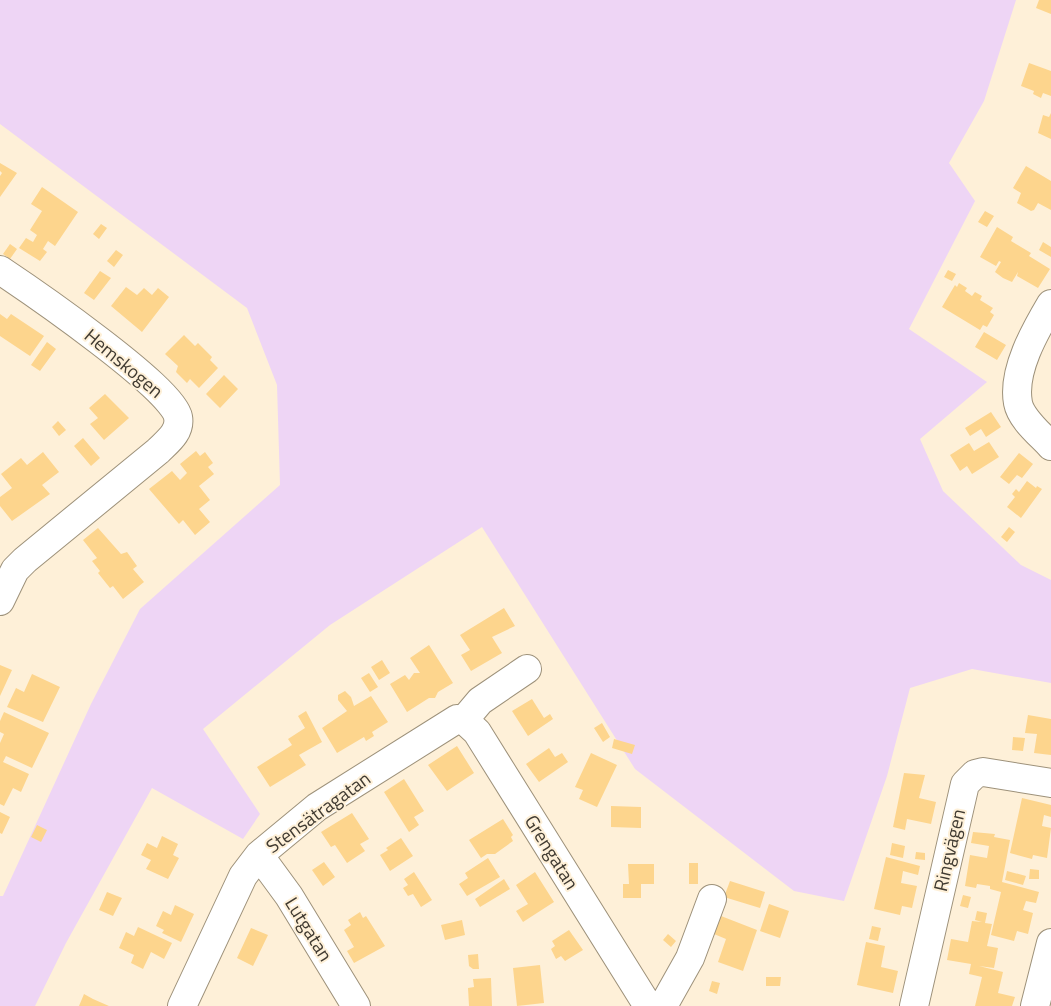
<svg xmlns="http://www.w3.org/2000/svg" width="1051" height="1006" font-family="'Titillium Web',sans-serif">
	<rect width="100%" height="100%" fill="#fef0d8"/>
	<path fill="#eed5f5" d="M0,0h1016l-32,101 -35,62 26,38 -66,128 78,53 -67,57 23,52 78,74 30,15v103l-79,-14 -62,19 -23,88 -43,125 -50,-10 -159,-122 -153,-242 -152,98 -127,104 57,85 -17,25 -91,-51 -86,155 -31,63h-35v-110h3l88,-192 49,-95 140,-124 -3,-100 -30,-77 -247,-184z"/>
	<path fill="#fdd58d" d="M1039,0h12v14l-15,-6z
		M1029,63l22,8v25l-8,-3 -2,5 -8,-4 1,-3 -13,-5z
		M1051,113v26l-13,-6 5,-18 6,2z
		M0,163l17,10 -17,24v-21l2,-3 -2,-2z
		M1026,166l25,15v29l-13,-7 -4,7 -3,1 -14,-8 4,-10 -8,-5z
		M42,187l36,25 -23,34 -7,-5 -5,8 4,3 -7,9 -21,-13 7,-10 7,4 4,-7 -7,-5 12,-19 -11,-7z
		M985,211l9,5 -7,11 -9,-5z
		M101,224l6,4 -8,11 -6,-5z
		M997,227l16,10 -2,4 20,12 -2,3 21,13 -12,19 -21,-12 1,-4 -6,10 -9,-4 -8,-6 6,-10 -2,-1 -3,5 -16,-9z
		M1043,242l8,5v10l-12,-7z
		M10,244l7,5 -7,10 -7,-5z
		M116,250l7,5 -9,12 -7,-6z
		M948,270l8,4 -4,7 -8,-4z
		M100,271l11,7 -17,22 -10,-7z
		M959,283l8,5 -2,3 7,5 3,-4 7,4 -2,4 13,8 -3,4 4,3 -7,12 -4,-2 -3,5 -38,-23 13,-22 2,2z
		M126,287l11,8 7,-7 8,7 6,-7 11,9 -27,35 -31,-26z
		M0,314l7,5 4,-5 33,22 -14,20 -30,-20z
		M984,332l22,13 -9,15 -22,-13z
		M184,335l11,11 3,-3 14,14 -2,3 8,8 -19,20 -9,-9 -3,4 -11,-11 2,-6 -13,-12z
		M47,342l9,7 -16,22 -9,-6z
		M224,375l14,14 -18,19 -14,-14z
		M105,394l24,24 -25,22 -14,-16 8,-6 -9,-10z
		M991,412l10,15 -15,10 -5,-8 -11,7 -5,-8z
		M58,421l8,9 -7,6 -7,-9z
		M83,438l17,20 -9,8 -17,-20z
		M989,442l10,15 -27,17 -5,-8 -7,5 -10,-16 19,-12 5,8z
		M196,451l4,5 5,-4 8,11 -5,4 6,7 -15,12 11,14 -11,9 11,13 -15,13 -12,-15 -4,4 -30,-35 23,-18 8,9 7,-7 -7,-9z
		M43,452l16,20 -17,13 8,9 -38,27 -12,-15v-9l12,-9 -11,-14 20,-16 6,7z
		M1019,453l14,11 -11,14 -5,-3 -8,9 -9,-7z
		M1027,481l9,7 1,-2 5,3 -21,29 -14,-11 8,-10 -3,-3 4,-5 3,3z
		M1009,527l6,5 -8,10 -6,-5z
		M98,528l23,26 6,-2 10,14 -4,3 11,13 -21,17 -10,-13 -3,2 -12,-15 2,-2 -8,-10 5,-3 -14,-18z
		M504,608l11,18 -23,11 10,16 -31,18 -10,-16 9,-5 -10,-15z
		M429,645l24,38 -15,9 -3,6h-6l-22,14 -17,-28 15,-9 4,5 5,-7h6l-10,-15z
		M382,660l8,13 -11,7 -8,-13z
		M0,665l12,5 -12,26z
		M369,673l9,14 -8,5 -9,-14z
		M32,674l28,13 -17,35 -36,-15 9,-19 8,4z
		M345,691l6,6 3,9 17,-10 17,26 -16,10 2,4 -8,5 -2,-4 -27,16 -15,-25 25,-17 -9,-11v-5z
		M532,699l12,19 6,-4 3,5 -25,17 -16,-25z
		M306,711l16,31 -23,13 7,10 -36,22 -13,-20 35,-22 -4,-6 17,-11 -7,-12z
		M4,712l45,21 -17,35 -26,-12 -3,6 26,12 -8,18 -8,-4 -9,18 -4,-2v-61l4,-9 -4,-2v-11z
		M1028,715l23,4v36l-17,-2 3,-19 -12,-1z
		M602,723l8,14 -7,5 -9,-14z
		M1013,737l12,1 -2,13 -11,-1z
		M614,739l21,6 -3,9 -20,-6z
		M457,746l17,27 -27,18 -19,-26z
		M549,748l6,9 7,-4 6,9 -29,20 -13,-18z
		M591,753l26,12 -20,42 -18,-8 4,-9 -8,-3z
		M904,773l21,2 -6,23 17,4 -5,22 -24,-5 -2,11 -12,-3z
		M404,779l20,32 -10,6 5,8 -10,7 -25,-40z
		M1022,798l29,7v12l-7,-2 -2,11 9,2 -4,30 -14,-3 -1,4 -22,-6z
		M611,806l30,1v21l-30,-1z
		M0,812l10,5 -8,17 -2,-1z
		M352,813l17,26 -9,5 5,7 -18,12 -12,-18 -4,2 -10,-15z
		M503,819l10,16 -2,2 2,4 -18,13h-8l-6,4 -12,-18z
		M37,825l10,5 -6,12 -10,-5z
		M973,832l22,2 -1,3 16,3 -8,42 37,10 -3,11 -10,-2 -3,9 10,3 -5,21 -11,-3 -3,10 -23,-6 10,-43 -11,-3v-3l-13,-2 -1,4 -11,-2 5,-31 17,3 2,-12 -18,-3z
		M162,836l16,8 -5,11 6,3 -11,21 -22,-10 5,-9 -10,-5 6,-12 10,5z
		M401,838l12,18 -23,15 -10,-16 8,-5 -2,-2z
		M892,843l13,3 -2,12 -13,-3z
		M916,852l9,1v7l-10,-1z
		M886,857l34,9 -2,9 -15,-4 -2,12 16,3 -5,22 -10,-2 -2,9 -26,-6z
		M488,858l12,19 -33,19 -8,-12 9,-6 -3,-5z
		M324,862l11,15 -12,9 -11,-16z
		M689,863h9v21h-9z
		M628,864h26v20h-13v14h-18v-14h6z
		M1030,869l9,1v9h-10z
		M1007,871l19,5 -3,9 -18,-5z
		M414,872l18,28 -11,7 -8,-13 -5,2 -5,-8 5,-3 -4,-6z
		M535,872l19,30 -31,20 -7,-11 12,-7 -12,-19z
		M504,879l6,10 -30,18 -5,-8z
		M730,881l35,11 -5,16 -36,-11z
		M107,892l15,6 -9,18 -14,-6z
		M963,895l8,2 -3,11 -8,-2z
		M769,904l20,7 -9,27 -20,-7z
		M175,905l19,9 -13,28 -19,-9 2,-3 -8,-4 7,-15 8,4z
		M977,911l10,2 -2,10 7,1 -5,22 11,2 -4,20 -15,-2 24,6 -5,21 17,4 -3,9h-37l7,-29 -13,-3 2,-10 -24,-4 4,-21 17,3 4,-21 10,1 -7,-2z
		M360,912l3,6 3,-2 19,30 -31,17 -7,-12 7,-4 -10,-17 7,-5 -3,-5z
		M721,916l36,14 -14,41 -25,-9 8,-23 -12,-5z
		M462,920l3,15 -20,5 -4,-15z
		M872,926l9,2 -3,13 -9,-2z
		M138,927l34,16 -8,16 -13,-7 -8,17 -12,-6 3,-8 -15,-7 7,-16 8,4z
		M251,928l17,7 -15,31 -16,-8z
		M569,930l14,20 -18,11 -4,-5 -5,3 -5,-10 4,-3 -3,-5z
		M668,934l8,7 -5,6 -8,-7z
		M866,942l19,4 -4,21 17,4 -5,22 -36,-8z
		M478,954l1,15h-6l-4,-3 -1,-11z
		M540,965l4,38 -27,3 -4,-38z
		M766,977h15l-1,9h-14z
		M491,978l1,28h-23l-1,-18 6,-1 -1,-8z
		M712,981l8,2 -3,11 -8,-3z
		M84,994l9,5 16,7h-30z"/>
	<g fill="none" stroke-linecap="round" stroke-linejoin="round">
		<defs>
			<path id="minor" d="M0,270c30,20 173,118 178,147 3,15 -11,25 -20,34l-133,109 -10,10 -15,31
				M1051,304c-16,27 -39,67 -33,99 3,16 22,31 33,43
				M464,720l16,-19 47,-32
				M259,855l30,41 67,110
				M182,1006l61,-130 16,-21 58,-48 140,-88 7,1 13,12 171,274
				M663,1006l27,-48 22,-59
				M914,1006l51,-222 10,-10 8,-2 68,11
				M1035,1006l16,-63"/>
		</defs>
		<use href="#minor" stroke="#9d917a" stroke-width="30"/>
		<use href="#minor" stroke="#fff" stroke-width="28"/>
	</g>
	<g text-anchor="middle" stroke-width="4" stroke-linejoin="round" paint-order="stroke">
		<g font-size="19" fill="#413b32" stroke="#fef0d8">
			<text transform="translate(124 363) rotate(40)" y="7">Hemskogen</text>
			<text transform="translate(318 812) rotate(-36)" y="7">Stensätragatan</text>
			<text transform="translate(949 850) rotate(-77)" y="7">Ringvägen</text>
			<text transform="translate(552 852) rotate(58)" y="7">Grengatan</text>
			<text transform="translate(309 929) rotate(58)" y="7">Lutgatan</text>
		</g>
	</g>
</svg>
